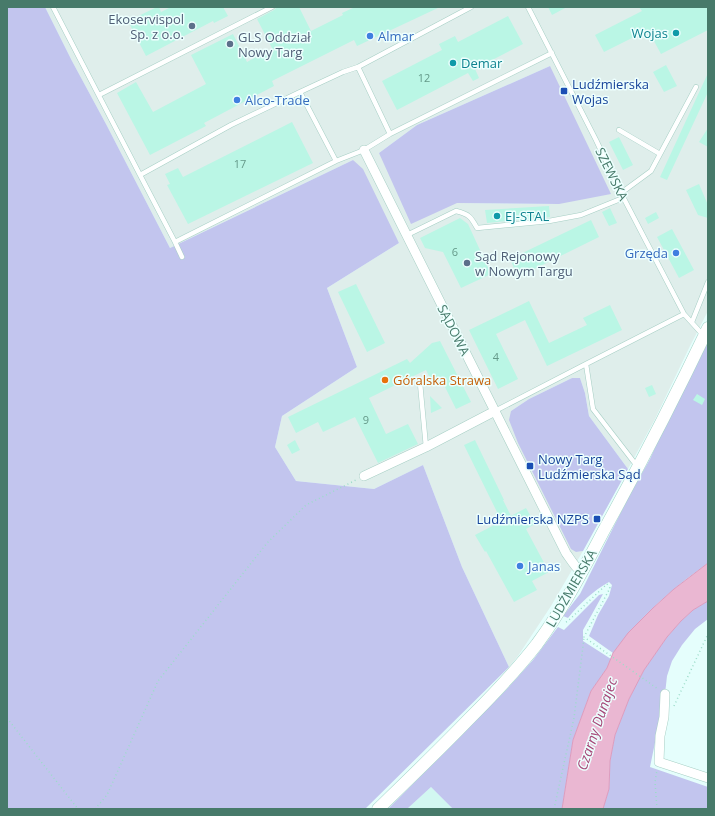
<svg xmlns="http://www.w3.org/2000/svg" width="715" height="816" font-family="'Open Sans',sans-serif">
	<rect width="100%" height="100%" fill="#e5fefc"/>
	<path fill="#d2f7f1" d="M431,787l22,22h-46z"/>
	<path fill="#dfeeeb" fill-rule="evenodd" d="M45,7h663v304l-18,35 -35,73 -27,50 -39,-53 -4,-23 -5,-15h-8l-43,21 -18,12 65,141 7,-1 -32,55 -33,50 -9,11 -47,-100 -39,-102 -49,24 -78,-8 -21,-34 7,-31 75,-49 -30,-79 72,-45 -46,-83 -183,88 -64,-124 -34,-63zM550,66l9,138 -103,-1 -77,-50 38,-28z"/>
	<path fill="#c2c5ee" d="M7,7h38l27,54 34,63 64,124 183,-88 10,9 36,74 -72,45 30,79 -75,49 -7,31 21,34 78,8 49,-24 39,102 47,100 -144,142h-358z
		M550,66l61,128 -52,10 -102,-1 -46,21 -32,-71 38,-28z
		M708,339v224c-28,20 -56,43 -79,70 -6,6 -10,13 -16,20l-24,-17 9,-21 11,-19 3,-11 -3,-3c-16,9 -29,21 -41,36l-5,-2 17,-22 48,-96 22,-39 17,-38z
		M572,378h8l5,15 4,23 39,53 -45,82 -7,1 -5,-3 -53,-106 -9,-23 2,-9 18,-12z
		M603,594l-12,22 -8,14v11l28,18 -4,9 -16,23 -18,49 -11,69h-109l-22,-22 -24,22h-19l118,-119 27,-30 25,-33 6,3 35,-35z
		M708,601v18l-13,10 -13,16 -10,16 -5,15 -2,18 -15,73 58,20v22h-105l6,-20 1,-28 5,-26 14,-36 15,-29 23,-33 14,-16 12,-11z"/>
	<path fill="#eab7d2" stroke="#dd9cbe" d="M708,563v38l-15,9 -12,11 -14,16 -23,33 -15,29 -14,36 -5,26 -1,28 -6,20h-41l11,-69 18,-49 16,-23 6,-15 15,-20 25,-25 21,-19z"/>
	<path fill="#baf6e5" d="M157,7h2l2,5 10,-5h52l5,9 -14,7 -1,-2 -67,35 -18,-35z
		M277,7h22l12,24 32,-16 -1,-2 13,-6h85l-83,39 -3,-6 -82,41 2,5 -70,37 2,3 -56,29 -33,-62 19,-11 17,30 53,-28 -15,-29 42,-21 14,28 11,-6 1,1 14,-7 -16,-31 17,-9z
		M548,7h19l-15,8z
		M639,7h69v23l-47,24 -13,-24 -44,22 -9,-17 47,-24z
		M508,16l15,28 -48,25 4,9 -6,3 -5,-8 -71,37 -15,-29 60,-31 -3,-6 16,-8 3,6z
		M666,65l11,21 -13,6 -11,-20z
		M708,73v19l-41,88 -7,-3z
		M292,122l21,41 -125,61 -21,-39 3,-1 -5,-10 13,-6 5,9z
		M708,128v19l-9,-5z
		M619,137l14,28 -10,5 -14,-28z
		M699,184l9,21v13l-10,-3 -12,-25z
		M549,206l1,11 -63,6 -2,-13z
		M610,208l7,15 -8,3 -7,-14z
		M656,212l3,6 -11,6 -3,-6z
		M460,218l8,6 23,50 -30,14 -18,-36 -18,-4 -5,-10z
		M591,220l8,17 -81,40 -8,-18z
		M672,229l22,41 -15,8 -22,-41z
		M356,284l29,59 -18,9 -29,-60z
		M529,301l20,42 38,-18 -4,-7 27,-13 12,25 -75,36 -22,-46 -29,14 22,45 -20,10 -29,-59z
		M440,341l31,61 -15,7 -14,-28 -6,-3 -5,2 -5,-10 -57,28 17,36 22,-10 10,20 -40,19 -23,-46 -32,15 -5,-10 -22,11 -8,-16 119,-58 3,4 22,-20z
		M652,385l4,9 -7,3 -4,-9z
		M697,394l8,5 -3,6 -9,-5z
		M430,396l12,12 -11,5z
		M295,440l5,10 -8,4 -5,-9z
		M475,440l29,60h-1l8,16 15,-8 9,16 -9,5 23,43 -17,9 5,9 -23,12 -28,-51 -1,1 -10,-17 25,-13 -5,-9 2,-1 -33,-67z"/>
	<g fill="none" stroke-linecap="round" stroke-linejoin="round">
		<defs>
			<path id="lane" d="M53,7l87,168 91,-50 69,-33
				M471,7l-113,60 -15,5 -43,20 36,69 28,-11 26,-16 162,-81
				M528,7l68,133 25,53 63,121 19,21
				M358,67l32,67
				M99,95l173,-88
				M619,130l41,24
				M140,175l35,67 7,15
				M621,193l30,-22 45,-84
				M407,235l49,-24c13,3 15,6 21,17l72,-7 32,-6 42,-17
				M175,242l161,-81
				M692,322l16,-40
				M420,383l6,64
				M495,411l91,-47
				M637,466l-44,-57 -7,-45 98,-50"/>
			<path id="street" d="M364,150l202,403c5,7 9,14 15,19
				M364,476l62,-29 69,-36
				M665,694l-1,23 -4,19 -1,26 49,16"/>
			<path id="secondary" d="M378,809c31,-30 61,-59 90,-89 25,-25 48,-49 69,-76 26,-35 46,-74 66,-112 37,-67 72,-135 105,-204"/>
		</defs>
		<use href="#lane" stroke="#a7cfc5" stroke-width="5.5"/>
		<use href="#street" stroke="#a7cfc5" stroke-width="10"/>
		<use href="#secondary" stroke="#a5d3c8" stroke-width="13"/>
		<path stroke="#9cdcc9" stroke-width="1.5" stroke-dasharray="1 3" stroke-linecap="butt" d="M566,622l2,-1 39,-37 3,4 -26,49 74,52
			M674,706l34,-72
			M7,718l71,91
			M95,809l12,-14 51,-114 109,-138 39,-38 50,-25
			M554,809l20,-91 10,-80
			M657,809l-2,-27 2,-12"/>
		<use href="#lane" stroke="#fff" stroke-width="4.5"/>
		<use href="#street" stroke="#fff" stroke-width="9"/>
		<use href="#secondary" stroke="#fff" stroke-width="12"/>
	</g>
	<g fill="#5c6f8a" stroke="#edfffe" stroke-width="1.5">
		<circle cx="192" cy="26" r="4"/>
		<circle cx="230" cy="44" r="4"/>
		<circle cx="467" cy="263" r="4"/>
	</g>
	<g fill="#0f9aa8" stroke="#edfffe" stroke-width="1.5">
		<circle cx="676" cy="33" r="4"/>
		<circle cx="453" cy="63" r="4"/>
		<circle cx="497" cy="216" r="4"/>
	</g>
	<g fill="#3f7fe0" stroke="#edfffe" stroke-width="1.5">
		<circle cx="370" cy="36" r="4"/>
		<circle cx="237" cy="100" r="4"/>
		<circle cx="676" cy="253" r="4"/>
		<circle cx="520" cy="566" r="4"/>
	</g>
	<g fill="#1a4fb4" stroke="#edfffe" stroke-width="1.5">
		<rect x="560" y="87" width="8" height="8" rx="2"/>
		<rect x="526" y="462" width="8" height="8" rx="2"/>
		<rect x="593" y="515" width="8" height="8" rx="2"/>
	</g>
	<circle fill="#e8710a" stroke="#edfffe" stroke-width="1.5" cx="385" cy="380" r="4"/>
	<g text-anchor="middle" stroke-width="3" stroke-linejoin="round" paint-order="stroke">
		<g font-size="11" fill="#649989">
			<text x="424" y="82">12</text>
			<text x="240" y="168">17</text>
			<text x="455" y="256">6</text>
			<text x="496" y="361">4</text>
			<text x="366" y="424">9</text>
		</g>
		<g font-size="13" fill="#4e5e75" stroke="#edfffe" text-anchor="start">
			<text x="184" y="24" text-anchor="end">Ekoservispol<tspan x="184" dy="15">Sp. z o.o.</tspan></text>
			<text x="238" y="42">GLS Oddział<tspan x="238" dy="15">Nowy Targ</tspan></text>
			<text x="475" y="261">Sąd Rejonowy<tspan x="475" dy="15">w Nowym Targu</tspan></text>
		</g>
		<g font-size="13" fill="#0d838f" stroke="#edfffe" text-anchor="start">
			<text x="668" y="38" text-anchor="end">Wojas</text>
			<text x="461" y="68">Demar</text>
			<text x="505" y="221">EJ-STAL</text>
		</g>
		<g font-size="13" fill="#366cbe" stroke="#edfffe" text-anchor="start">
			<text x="378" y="41">Almar</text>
			<text x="245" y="105">Alco-Trade</text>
			<text x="668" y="258" text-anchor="end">Grzęda</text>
			<text x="528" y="571">Janas</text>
		</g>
		<g font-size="13" fill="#164399" stroke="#edfffe" text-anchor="start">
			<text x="572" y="89">Ludźmierska<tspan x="572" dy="15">Wojas</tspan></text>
			<text x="538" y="464">Nowy Targ<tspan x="538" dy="15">Ludźmierska Sąd</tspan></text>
			<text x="589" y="524" text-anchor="end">Ludźmierska NZPS</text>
		</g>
		<g font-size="13" fill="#477a6a" stroke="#edfffe">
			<text transform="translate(612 174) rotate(64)" y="5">SZEWSKA</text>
			<text transform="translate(454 330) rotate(63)" y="5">SĄDOWA</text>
			<text transform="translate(571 588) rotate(-60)" y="5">LUDŹMIERSKA</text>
		</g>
		<g font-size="13" fill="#c56008" stroke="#edfffe" text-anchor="start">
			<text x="393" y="385">Góralska Strawa</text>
		</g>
		<g font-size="14" font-style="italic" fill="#a64677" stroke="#edfffe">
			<text transform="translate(597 724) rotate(-71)" y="5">Czarny Dunajec</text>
		</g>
	</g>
	<rect width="715" height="816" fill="none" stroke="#477a6a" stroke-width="16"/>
</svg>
